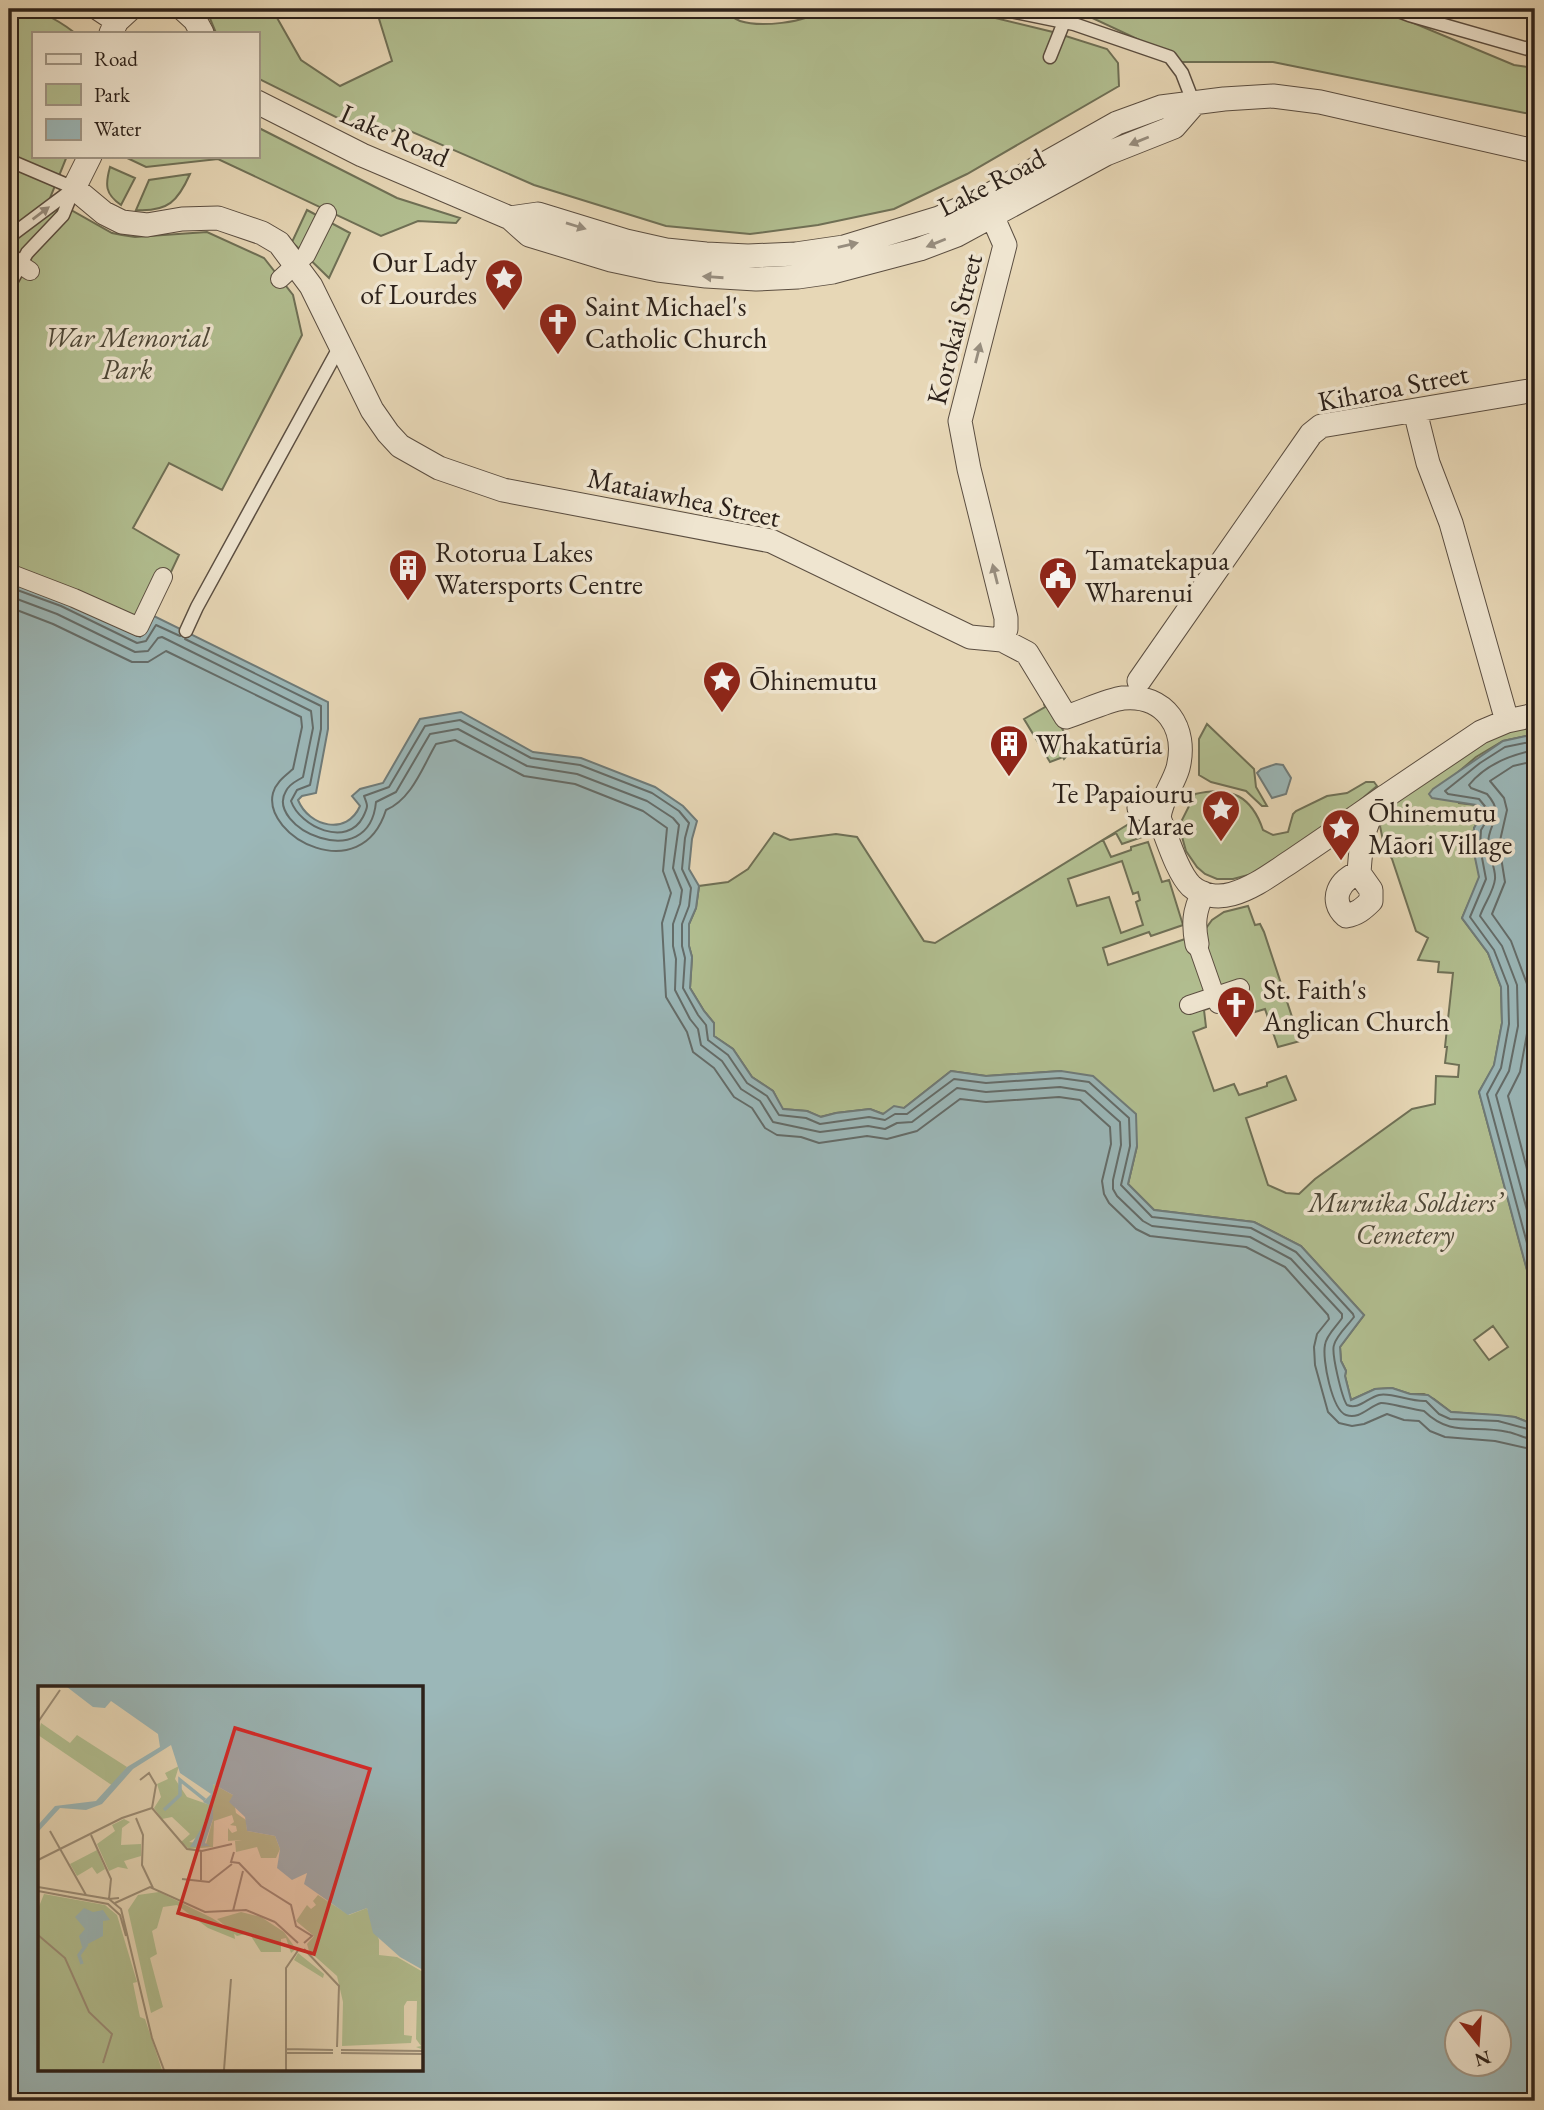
<svg xmlns="http://www.w3.org/2000/svg" width="1544" height="2110" font-family="'EB Garamond',serif">
	<rect width="100%" height="100%" fill="#e7d7b6"/>
	<filter id="stains"><feTurbulence type="fractalNoise" baseFrequency=".00286" numOctaves="4"/><feColorMatrix values="0 0 0 0 .2 0 0 0 0 .09 0 0 0 0 .02 0 0 0 .5 -.17"/></filter>
	<radialGradient id="worn" r=".72"><stop offset=".6" stop-color="#630" stop-opacity="0"/><stop offset="1" stop-color="#630" stop-opacity=".3"/></radialGradient>
	<path fill="#b2bf91" stroke="#6f7056" stroke-width="2" fill-rule="evenodd" d="M9,9c28,0 44,7 66,24h-42v123h34l-17,42 62,35 10,2 13,2 72,-5 57,26 29,37 9,40 -80,155 -53,-27 -36,65 46,27 -38,81 -78,-36 -54,-21z
		M206,9h66l29,51 39,26 52,-25 -16,-52h345c6,3 13,10 19,12 18,6 67,3 80,-12h138l95,23 54,17 11,14 1,23 -152,88 -73,35 -76,16 -68,9 -84,-8 -132,-41 -133,-58 -23,11 -121,-60v-45h-41z
		M1056,9h324l134,56 21,3v47l-262,-53h-101l-28,-20 -58,-27z
		M257,127l140,71 63,20 -4,5 -38,-2 -37,15 -163,-77 -72,8 -23,-11h134z
		M110,167l25,11 -14,27c-16,-11 -16,-20 -11,-38z
		M190,174c-12,27 -22,38 -54,36l13,-30z
		M307,210l43,23 -21,45 -37,-36z
		M1046,702l26,43 -2,7 -6,7 -1,-2 -13,5 -26,-43 21,-12 -1,-3z
		M1207,724l47,45 2,18 11,19h-5l-16,-15 -35,-9 -12,-7v-36z
		M1535,725v9l-32,7 -27,16 -20,17 3,29 17,2 5,6 -1,7 -6,10 -1,20 7,29 -18,41 26,35 13,34 1,36 -8,43 -15,26 56,207v126l-20,-8 -64,-5 -17,-13 -10,-5h-14l-18,-6 -17,1 -24,11 -6,-24 1,-5 -5,-10 -1,-14 24,-32 -63,-69 -47,-24 -100,-12 -26,-26 9,-38 -76,-75 -75,5 -35,-5 -47,37 -21,6 -13,-5 -34,4 -16,4 -13,-6 -25,-2 -9,-18 -21,-14 -19,-28 -19,-13v-13l-10,-12 -14,-23 2,-31 -3,-11v-22l7,-16 3,-22 29,-4 20,-13 26,-36 16,7 46,-6 21,3 67,104 11,2 197,-121 13,14 -23,8 -6,-11 -13,7 8,17 20,-7v-3l17,-5 14,40 7,-2 14,45 -32,11 -2,-4 -46,16 5,17 80,-27 16,-7 8,-11 12,-8 24,-6 7,19 5,-1 4,8 36,109 -22,6 -13,-38 -10,3 -3,-10 -10,2 -3,-6 -35,12 2,17 -13,5 21,59 20,-7 5,11 28,-9v-3l19,-7 10,24 -50,18 22,67 18,8 13,1 16,-15 97,-70 23,-5 1,-28 22,1 1,-12 -14,-2 2,-16h-2l8,-74 -15,-1 1,-10 -21,-2 10,-22 -12,-7 -24,-72 -8,-13 -4,-20 12,-23 104,-70zM1122,861l11,33 5,-2 2,8 -4,2 7,23 -22,8 -12,-36 -32,9 -9,-27zM1493,1326l15,21 -19,13 -15,-20z
		M1366,782h8l3,4 -39,33 -86,55 -19,5h-16l-12,-5 -8,-7 -11,-16 -7,-25 16,-32c36,-9 57,3 68,36l10,5 15,-3 5,-18 3,-3 31,-15 20,-3z"/>
	<path fill="#9bb7b8" stroke="#6f7b79" stroke-width="2" fill-rule="evenodd" d="M9,579l54,20 77,38 12,-22 176,87v27l-12,64 -14,3 -4,4c11,27 49,36 62,6l-8,-10 8,-7 23,-6 37,-64 41,-7 72,40 48,6 74,29 28,19 14,15 -5,18 -3,30 10,17 -3,22 -7,16v22l3,11 -2,31 14,23 10,12v13l19,13 19,28 21,14 10,18 24,2 14,6 15,-4 34,-4 13,5 11,-8 10,2 47,-37 35,5 75,-5 32,5 43,38 1,32 -9,38 26,26 100,12 47,24 63,69 -24,32 1,14 5,10 -1,5 6,24 24,-11 17,-1 18,6 18,1 23,17 47,3 17,2 20,8v676h-1526zM40,1688h382v382h-382zM1456,2022h42v42h-42z
		M1535,734v566l-56,-208 15,-27 8,-42 -1,-36 -13,-34 -26,-35 17,-41 -6,-29 1,-20 6,-10 1,-7 -5,-6 -44,-7 -3,-4 4,-5 70,-48z
		M1276,764l7,1 8,13 -5,16 -14,4 -15,-25 4,-4z"/>
	<g fill="none" stroke-linecap="round" stroke-linejoin="round">
		<path stroke="#646c69" stroke-width="2" d="M9,587l52,19 76,37 9,-2 10,-16 24,11
			M9,596l48,18 78,38 13,-1 10,-13 4,-1 149,74 2,17 -10,49c-6,4 -13,6 -17,14 -22,36 83,85 90,11l20,-10 34,-58 28,-5 69,37 50,8 70,27 26,17 6,7 -6,43 9,22 -2,14 -7,20v22l3,13 -1,31 15,29 8,10 3,16 21,16 19,28 19,12 13,21 47,10 48,-6 17,3 12,-6 15,-1 45,-34 29,4 74,-5 25,4 35,31 1,23 -8,35v9l4,7 26,25 9,5 98,11 41,22 51,55v4c-5,8 -16,17 -17,27 -3,14 7,65 21,70 14,5 23,-9 35,-12 5,-1 33,7 43,8 28,27 49,13 84,21 10,2 18,7 27,8
			M9,607l44,17 79,38h16l18,-11 135,66 1,10 -9,42c-8,7 -17,13 -20,24 -11,44 88,96 113,17 26,-11 37,-44 50,-66l19,-4 69,36 51,8 68,27 24,17 -4,43 8,22 -9,30 4,74 21,35 6,20 21,16 20,29 18,11 13,20 12,7 24,2 18,6 48,-7 20,3 30,-8 43,-32 26,3 73,-5 21,3 30,27 1,17 -9,37 2,13 5,9 27,26 14,7 96,11 39,20 43,48 1,4 -12,15 -3,13 1,18 13,47 11,11 13,3 12,-2 23,-10 17,6 15,1 11,10 15,6 50,4 40,9
			M185,639l136,67v23l-11,56 -13,5 -6,11c9,26 56,47 72,16 1,-2 4,-8 4,-11 0,-3 -2,-7 -3,-10l25,-9 36,-61 35,-6 71,38 49,7 72,28 27,18 10,12 -4,15 -3,31 9,19 -2,18 -7,18v22l3,12 -2,30 15,27 8,10 2,15 20,15 19,28 20,13 12,19 27,3 14,6 49,-7 16,3 10,-6h12l47,-35 32,4 74,-5 29,4 40,36 1,28 -9,39 31,32 99,11 45,24 57,62 1,3c-6,8 -18,19 -20,28 -3,8 8,53 13,60 12,5 20,-7 32,-10 12,-3 31,7 47,6l13,13 11,5 48,2 37,10
			M1535,741l-30,6 -25,16 -35,28 3,3 31,5 9,11 -1,10 -6,10 -1,17 6,32 -16,38 24,33 14,36 1,38 -8,44 -14,26 48,179
			M1535,750c-25,5 -50,15 -66,35l2,3 16,6c20,23 0,28 1,52 1,11 8,22 7,33 -1,12 -11,25 -15,37l22,30 15,39 1,41 -9,45 -13,24 39,145
			M1535,761l-22,5 -23,15 14,17 3,12 -8,35 6,37 -13,32 19,27 16,43 1,44 -8,44 -12,24 27,104"/>
		<defs>
			<path id="service" d="M1001,9l73,15 96,33 12,16 12,31
				M1393,9l16,6 126,36
				M1050,57l14,-35
				M13,162l61,26
				M9,237l64,-48
				M9,286l18,-33 36,-38 11,-27
				M186,631l11,-24 143,-261"/>
			<path id="pedestrian" d="M9,257l21,14
				M280,279l26,-24 21,-42
				M9,573l65,25 65,29 24,-50
				M1197,944l21,60
				M1189,1005l51,-17"/>
			<path id="minor" d="M99,9l18,12
				M183,9l12,11 7,13
				M111,33l6,-12 13,-12
				M257,102l105,53 148,63 19,17 82,25 47,10 48,6 50,3 42,-2 35,-5 87,-23 37,-14 149,-81 68,-27 20,-23
				M90,156l-16,32 30,25 18,9 25,3 35,-6 36,-1 44,15 17,10 32,43 61,124 16,23 12,13 39,22 64,22 268,51 199,96 32,3 25,13 39,64c16,-5 42,-17 57,-19 42,-4 65,30 55,70 -5,17 -17,31 -19,50
				M987,204l18,41 -45,176 9,48 37,149v11l-4,11
				M510,218l28,-4 88,27 40,9 40,4 42,2 48,-2 48,-7 95,-29 45,-20 133,-75 44,-16 63,-8 49,-3 47,6 215,49
				M1415,411l13,52 23,60 56,198
				M1139,681l172,-247 10,-8 214,-36
				M1139,808l15,3 5,7c8,19 18,54 32,68 11,10 27,12 41,8 22,-6 41,-21 61,-34 31,-21 62,-42 93,-64
				M1359,873c2,-31 4,-55 27,-77l95,-64 26,-11 28,-6
				M1359,873l12,17v11c-8,8 -14,13 -25,15 -18,-16 -6,-37 13,-43z
				M1197,944c-4,-20 -3,-33 6,-51"/>
		</defs>
		<use href="#service" stroke="#5b4e41" stroke-width="15"/>
		<use href="#pedestrian" stroke="#5b4e41" stroke-width="20"/>
		<use href="#minor" stroke="#5b4e41" stroke-width="25"/>
		<use href="#service" stroke="#efe5d0" stroke-width="12"/>
		<use href="#pedestrian" stroke="#efe5d0" stroke-width="18"/>
		<use href="#minor" stroke="#efe5d0" stroke-width="23"/>
	</g>
	<defs><path id="oneway-solid" d="M-6-.8H1V-3.2L6.5 0L1 3.2V.8H-6Z" transform="scale(1.75)"/></defs>
	<g fill="#978d7e">
		<use href="#oneway-solid" transform="translate(1139 141) rotate(158)"/>
		<use href="#oneway-solid" transform="translate(41 213) rotate(-37)"/>
		<use href="#oneway-solid" transform="translate(576 226) rotate(17)"/>
		<use href="#oneway-solid" transform="translate(936 243) rotate(158)"/>
		<use href="#oneway-solid" transform="translate(848 245) rotate(-13)"/>
		<use href="#oneway-solid" transform="translate(713 277) rotate(-176)"/>
		<use href="#oneway-solid" transform="translate(978 353) rotate(-76)"/>
		<use href="#oneway-solid" transform="translate(995 574) rotate(-104)"/>
	</g>
	<defs>
		<symbol id="sight-pin" viewBox="-11 -11 22 30"><path d="M0 17L-7.5 6A9.5 9.5 0 1 1 7.5 6Z" fill="#8f2418" stroke="#efe5d0"/><path d="M0-6L1.8-2.2L6-1.7L2.9 1.2L3.7 5.4L0 3.3L-3.7 5.4L-2.9 1.2L-6-1.7L-1.8-2.2Z" fill="#fff"/></symbol>
		<symbol id="church-pin" viewBox="-11 -11 22 30"><path d="M0 17L-7.5 6A9.5 9.5 0 1 1 7.5 6Z" fill="#8f2418" stroke="#efe5d0"/><path d="M-1.2-6h2.4v3.5h3.3v2.4h-3.3V6h-2.4V-.1h-3.3v-2.4h3.3Z" fill="#fff"/></symbol>
		<symbol id="building-pin" viewBox="-11 -11 22 30"><path d="M0 17L-7.5 6A9.5 9.5 0 1 1 7.5 6Z" fill="#8f2418" stroke="#efe5d0"/><path d="M-4-6H4V6H1V3H-1V6H-4ZM-2.5-4.3h1.7v1.8h-1.7ZM.8-4.3h1.7v1.8H.8ZM-2.5-1h1.7V.8h-1.7ZM.8-1h1.7V.8H.8Z" fill="#fff"/></symbol>
		<symbol id="civic-pin" viewBox="-11 -11 22 30"><path d="M0 17L-7.5 6A9.5 9.5 0 1 1 7.5 6Z" fill="#8f2418" stroke="#efe5d0"/><path d="M-.6-6.5H3V-4.5H.6V-3L4-1V1h2V6H-6V1h2V-1L-.6-3ZM-1.2 2.5V6h2.4V2.5Z" fill="#fff"/></symbol>
	</defs>
	<g fill-rule="evenodd">
		<use href="#sight-pin" x="482" y="256" width="44" height="60"/>
		<use href="#church-pin" x="536" y="300" width="44" height="60"/>
		<use href="#building-pin" x="386" y="546" width="44" height="60"/>
		<use href="#civic-pin" x="1036" y="554" width="44" height="60"/>
		<use href="#sight-pin" x="700" y="658" width="44" height="60"/>
		<use href="#building-pin" x="987" y="722" width="44" height="60"/>
		<use href="#sight-pin" x="1199" y="787" width="44" height="60"/>
		<use href="#sight-pin" x="1319" y="806" width="44" height="60"/>
		<use href="#church-pin" x="1214" y="983" width="44" height="60"/>
	</g>
	<g text-anchor="middle" stroke-width="7" stroke-linejoin="round" paint-order="stroke">
		<g font-size="28" fill="#2c211a" stroke="#efe5d0">
			<text transform="translate(395 135) rotate(24)" y="10">Lake Road</text>
			<text transform="translate(991 182) rotate(-27)" y="10">Lake Road</text>
			<text transform="translate(954 329) rotate(-76)" y="10">Korokai Street</text>
			<text transform="translate(1393 387) rotate(-11)" y="10">Kiharoa Street</text>
			<text transform="translate(684 497) rotate(12)" y="10">Mataiawhea Street</text>
		</g>
		<g font-size="28" fill="#2c211a" stroke="#efe5d0" text-anchor="start">
			<text x="477" y="272" text-anchor="end">Our Lady<tspan x="477" dy="32">of Lourdes</tspan></text>
			<text x="585" y="316">Saint Michael's<tspan x="585" dy="32">Catholic Church</tspan></text>
			<text x="435" y="562">Rotorua Lakes<tspan x="435" dy="32">Watersports Centre</tspan></text>
			<text x="1085" y="570">Tamatekapua<tspan x="1085" dy="32">Wharenui</tspan></text>
			<text x="749" y="690">Ōhinemutu</text>
			<text x="1036" y="754">Whakatūria</text>
			<text x="1194" y="803" text-anchor="end">Te Papaiouru<tspan x="1194" dy="32">Marae</tspan></text>
			<text x="1368" y="822">Ōhinemutu<tspan x="1368" dy="32">Māori Village</tspan></text>
			<text x="1263" y="999">St. Faith's<tspan x="1263" dy="32">Anglican Church</tspan></text>
		</g>
		<g font-size="28" font-style="italic" fill="#4e4838" stroke="#efe5d0">
			<text x="127" y="347">War Memorial<tspan x="127" dy="32">Park</tspan></text>
			<text x="1405" y="1212">Muruika Soldiers’<tspan x="1405" dy="32">Cemetery</tspan></text>
		</g>
	</g>
	<g transform="translate(38 1686)">
		<rect width="385" height="385" fill="#e7d7b6"/>
		<path d="M3,37l29,20 7,-8 50,32 -14,19 -75,-51zM141,80l-4,13 12,18 23,8 -10,30 -11,7 17,2 7,-25v-35l20,11 3,18 10,7 1,11 28,5 5,13 -4,9h-15l-4,-11 -21,5 -1,-11 7,-1 -14,1v-13l4,5 5,-2 -1,-5 -6,-1 4,-3 -2,-7 -18,6 -1,26 -24,2 -8,-7 9,-8 -18,-17 -10,2 -8,-11 7,-11 -4,-13 11,-5 -3,-6zM86,133l6,3 -8,6 -1,17 20,-1v12l-17,5 4,8 -10,-2 -9,4 -12,-27 18,-13 -3,-6zM59,164l8,19 -8,5 -5,-7 -15,9 -7,-12zM121,206l53,26 22,14 1,7 -27,-11 -31,-23 -14,2 -6,21 -5,3 5,23 -7,4 13,49 -12,6 -23,-103 10,-15zM6,208l61,11 12,10 20,67 -4,1 7,34 5,2 17,51h-124v-161zM280,209l31,20 18,-7 12,32v15l18,2 26,15 -2,77 -5,-2 5,-1 -5,-7 1,-38h-10l-3,5v29l8,1 -1,7 -69,3 1,-44 -6,-26 -28,-25 -2,-7 7,-8 -18,-15 11,-16 4,4 5,-4 -3,-4zM203,226l20,5 23,15 12,17 -5,4 -5,-15 -5,1v13h-20l-12,-19 -12,3 -20,-17zM260,267l26,21 -1,4 -29,-18z" fill="#b2bf91"/>
		<path d="M29,1h356v283l-23,-13 -27,-24 -6,-25 -19,7 -44,-31 3,-11 -15,7 -15,-12 3,-19 -5,-13 -28,-5 -2,-14 -16,-15 4,-7 -20,-11v35l-8,24 5,3 -20,1 15,-25 4,-17 -6,-3 8,-8 -31,-21 -9,-28 -38,24 -31,35 -16,6 -26,-2 -22,24v-7l17,-19 41,-5 31,-34 33,-20 -2,-13 -47,-33 -6,7 -12,-1zM46,222l9,4 10,-2 7,10 -7,1v15l-21,11 -3,-11 6,-7 -10,-12z" fill="#9bb7b8"/>
		<path fill="none" stroke="#9bb7b8" stroke-width="3.5" d="M126,124l16,-15v-15l25,20M44,278l-3,-9 8,-11"/>
		<path fill="none" stroke="#9c8e78" stroke-width="2" d="M0,36l22,-32M102,94l9,-7 7,12 -4,23M114,122l35,41 15,2 30,-7M98,132l7,17 -1,30 11,23M12,145l36,64M53,149l20,44 -2,20 10,-1M196,166l-3,10 8,1 22,23 30,19 5,21 16,10 -8,7M0,174l84,-42 30,-10M144,193l27,3 23,-18M163,194v-29M0,201l71,12 12,10 31,129 12,32M0,205l70,13 12,11 6,21M77,217l35,-16 55,25 41,-2 29,12M195,225l10,-40M237,236l23,21M0,249l27,23 24,54 23,22 -9,29M266,263l35,37 -2,61M248,363l47,1M303,364l82,1M248,367h47M303,367l82,1M186,384l7,-91M248,384v-102l13,-19"/>
		<path fill="#d62828" fill-opacity="0.15" stroke="#d62828" stroke-width="3.5" d="M197,42l135,41 -56,185 -136,-41z"/>
		<rect width="385" height="385" fill="none" stroke="#2c211a" stroke-width="3.5"/>
	</g>
	<rect width="1544" height="2110" fill="none" stroke="#e7d7b6" stroke-width="35"/>
	<rect x="10" y="10" width="1523" height="2089" fill="none" stroke="#2c211a" stroke-width="3.5"/>
	<rect x="18" y="18" width="1509" height="2075" fill="none" stroke="#2c211a" stroke-width="2"/>
	<rect x="32" y="32" width="228" height="126" fill="#efe5d0" stroke="#a19787" stroke-width="2"/>
	<rect x="46" y="54" width="35" height="10" fill="#efe5d0" stroke="#a19787" stroke-width="2"/>
	<text x="94" y="66" font-size="21" fill="#2c211a">Road</text>
	<rect x="46" y="84" width="35" height="21" fill="#b2bf91" stroke="#a19787" stroke-width="2"/>
	<text x="94" y="102" font-size="21" fill="#2c211a">Park</text>
	<rect x="46" y="119" width="35" height="21" fill="#9bb7b8" stroke="#a19787" stroke-width="2"/>
	<text x="94" y="136" font-size="21" fill="#2c211a">Water</text>
	<g transform="translate(1478 2043) rotate(163)"><circle r="33" fill="#efe5d0" stroke="#a19787" stroke-width="2"/>
	<path d="M0-5L12 26L0 18L-12 26Z" fill="#8f2418"/>
	<text y="-10" font-size="19" font-weight="bold" text-anchor="middle" fill="#2c211a">N</text>
	</g>
	<rect width="100%" height="100%" filter="url(#stains)"/>
	<rect width="100%" height="100%" fill="url(#worn)"/>
</svg>
